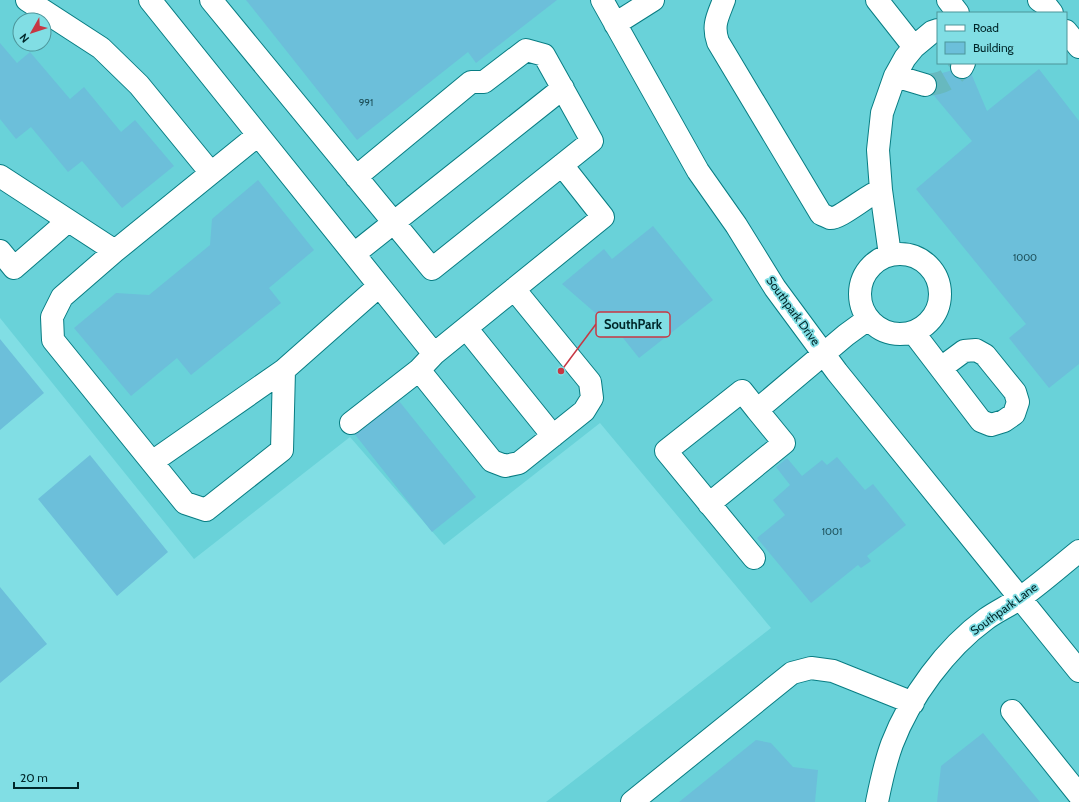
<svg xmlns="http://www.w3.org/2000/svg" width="1079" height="802" font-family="Cabin,sans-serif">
	<rect width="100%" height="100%" fill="#81dee4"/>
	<path fill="#69d2d9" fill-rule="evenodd" d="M0,0h1079v802h-533l225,-174 -171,-205 -156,122 -94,-108 -156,122 -194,-241zM938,13h128v50h-128zM20,20h24v24h-24z"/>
	<path fill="#6cbfda" d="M246,0h311l-81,63 -8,-11 -111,88z
		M0,43l17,20 13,-11 40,47 14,-12 37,45 14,-12 39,46 -52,42 -40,-47 -14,11 -37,-45 -15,12 -16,-20z
		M968,66l19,45 52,-42 40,52v243l-30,24 -40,-50 17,-14 -110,-135 56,-48 -52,-62z
		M258,180l56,70 -45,38 12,15 -90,72 -14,-17 -46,38 -57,-68 42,-35 33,2 61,-50 2,-26z
		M653,226l60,74 -74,58 -35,-44 -4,3 -38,-33 42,-35 8,10z
		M0,339l44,54 -44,37z
		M395,396l81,101 -44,35 -79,-100z
		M90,455l78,97 -51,44 -79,-97z
		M837,457l28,33 8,-6 33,41 -39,31 4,5 -10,7 -3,-3 -47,38 -54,-65 28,-23 -12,-15 17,-15 -14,-18 11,-9 15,18 20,-16 5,5z
		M0,587l47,57 -47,39z
		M983,733l57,69h-103l4,-36z
		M756,740l15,3 22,24 25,3 -3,32h-136z"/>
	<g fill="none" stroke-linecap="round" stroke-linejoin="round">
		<path stroke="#67b9bf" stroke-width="22" stroke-dasharray="22 11" stroke-linecap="butt" d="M925,85c18,-1 23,-5 37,-18"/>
		<defs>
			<path id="minor" d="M27,0l74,48 38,37 72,88
				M150,0l284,354 169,-137 -41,-52 -130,104 -221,-269
				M602,0l96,171 38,54 39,63 62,84 242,299
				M724,0c-6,16 -12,25 -6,42l103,172c3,1 6,3 9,4 10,1 37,-23 51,-28
				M877,0l37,47
				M948,0l10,13
				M1039,0l6,4 7,9
				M615,24l38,-24
				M1066,31l13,16
				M962,67l2,-4
				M895,76l30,9
				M0,176l115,75 143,-116
				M356,177l115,-95h13l42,-32 18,5 48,86 -30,24
				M0,251l14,17 54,-47
				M115,251l-53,46 -10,20 1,23 132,163 21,7 76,-60 2,-80 95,-84
				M354,254l209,-166
				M860 294a40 40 0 1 1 80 0a40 40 0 1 1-80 0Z
				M890,255l-9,-65 -3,-40 4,-37 13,-37 10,-18 9,-11 18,-15 6,-2
				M466,328l87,108
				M913,332l68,89 10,4 13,-4 10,-7 4,-12 -3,-10 -30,-37 -9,-5 -12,1 -23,17
				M434,354l-15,16 73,91 13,5 14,-3 65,-52 8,-13 -2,-16 -76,-93
				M351,423l68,-53
				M152,462l132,-92
				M709,504l75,-61 -27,-33
				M754,558l-88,-107 76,-60 15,19 89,-75 22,-16
				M1012,711l67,84
				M632,802l160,-129 19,-5 22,3 80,32
				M877,802c4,-20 8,-39 15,-58 18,-47 54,-96 94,-125 11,-8 23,-13 34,-21 20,-14 39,-31 59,-47"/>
		</defs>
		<use href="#minor" stroke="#087d83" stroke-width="24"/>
		<use href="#minor" stroke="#fff" stroke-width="22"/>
	</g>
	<g text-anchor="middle" stroke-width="3.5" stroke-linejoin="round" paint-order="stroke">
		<g font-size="10" fill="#1b4d56">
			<text x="366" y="106">991</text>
			<text x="1025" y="261">1000</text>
			<text x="832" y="535">1001</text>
		</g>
		<g font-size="12" fill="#00272a" stroke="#81dee4">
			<text transform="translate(793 311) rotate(54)" y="4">Southpark Drive</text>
			<text transform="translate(1004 609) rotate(-36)" y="4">Southpark Lane</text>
		</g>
	</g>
	<path fill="none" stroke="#c73743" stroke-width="1.5" d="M561 371L596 324"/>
	<circle fill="#c73743" stroke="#81dee4" stroke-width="1.5" cx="561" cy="371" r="4"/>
	<rect fill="#81dee4" stroke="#c73743" stroke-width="1.5" x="596" y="312" width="74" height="25" rx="4"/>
	<g font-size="13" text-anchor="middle" font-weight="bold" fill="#00272a">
		<text x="633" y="329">SouthPark</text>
	</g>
	<rect x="937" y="12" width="130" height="52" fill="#81dee4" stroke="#4d959a"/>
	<rect x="945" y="25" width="20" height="6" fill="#ffffff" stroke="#4d959a"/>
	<text x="973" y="32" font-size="12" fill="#00272a">Road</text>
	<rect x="945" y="42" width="20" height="12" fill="#6cbfda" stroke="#4d959a"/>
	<text x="973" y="52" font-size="12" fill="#00272a">Building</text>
	<g transform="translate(32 32) rotate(231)"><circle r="19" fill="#81dee4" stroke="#4d959a"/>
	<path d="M0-3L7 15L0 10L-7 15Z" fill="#c73743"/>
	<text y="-6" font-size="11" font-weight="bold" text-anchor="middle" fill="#00272a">N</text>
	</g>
	<path d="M14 782v6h64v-6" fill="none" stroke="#00272a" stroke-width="2"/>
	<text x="20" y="782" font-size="12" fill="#00272a" stroke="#81dee4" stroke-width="3" paint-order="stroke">20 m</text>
</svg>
